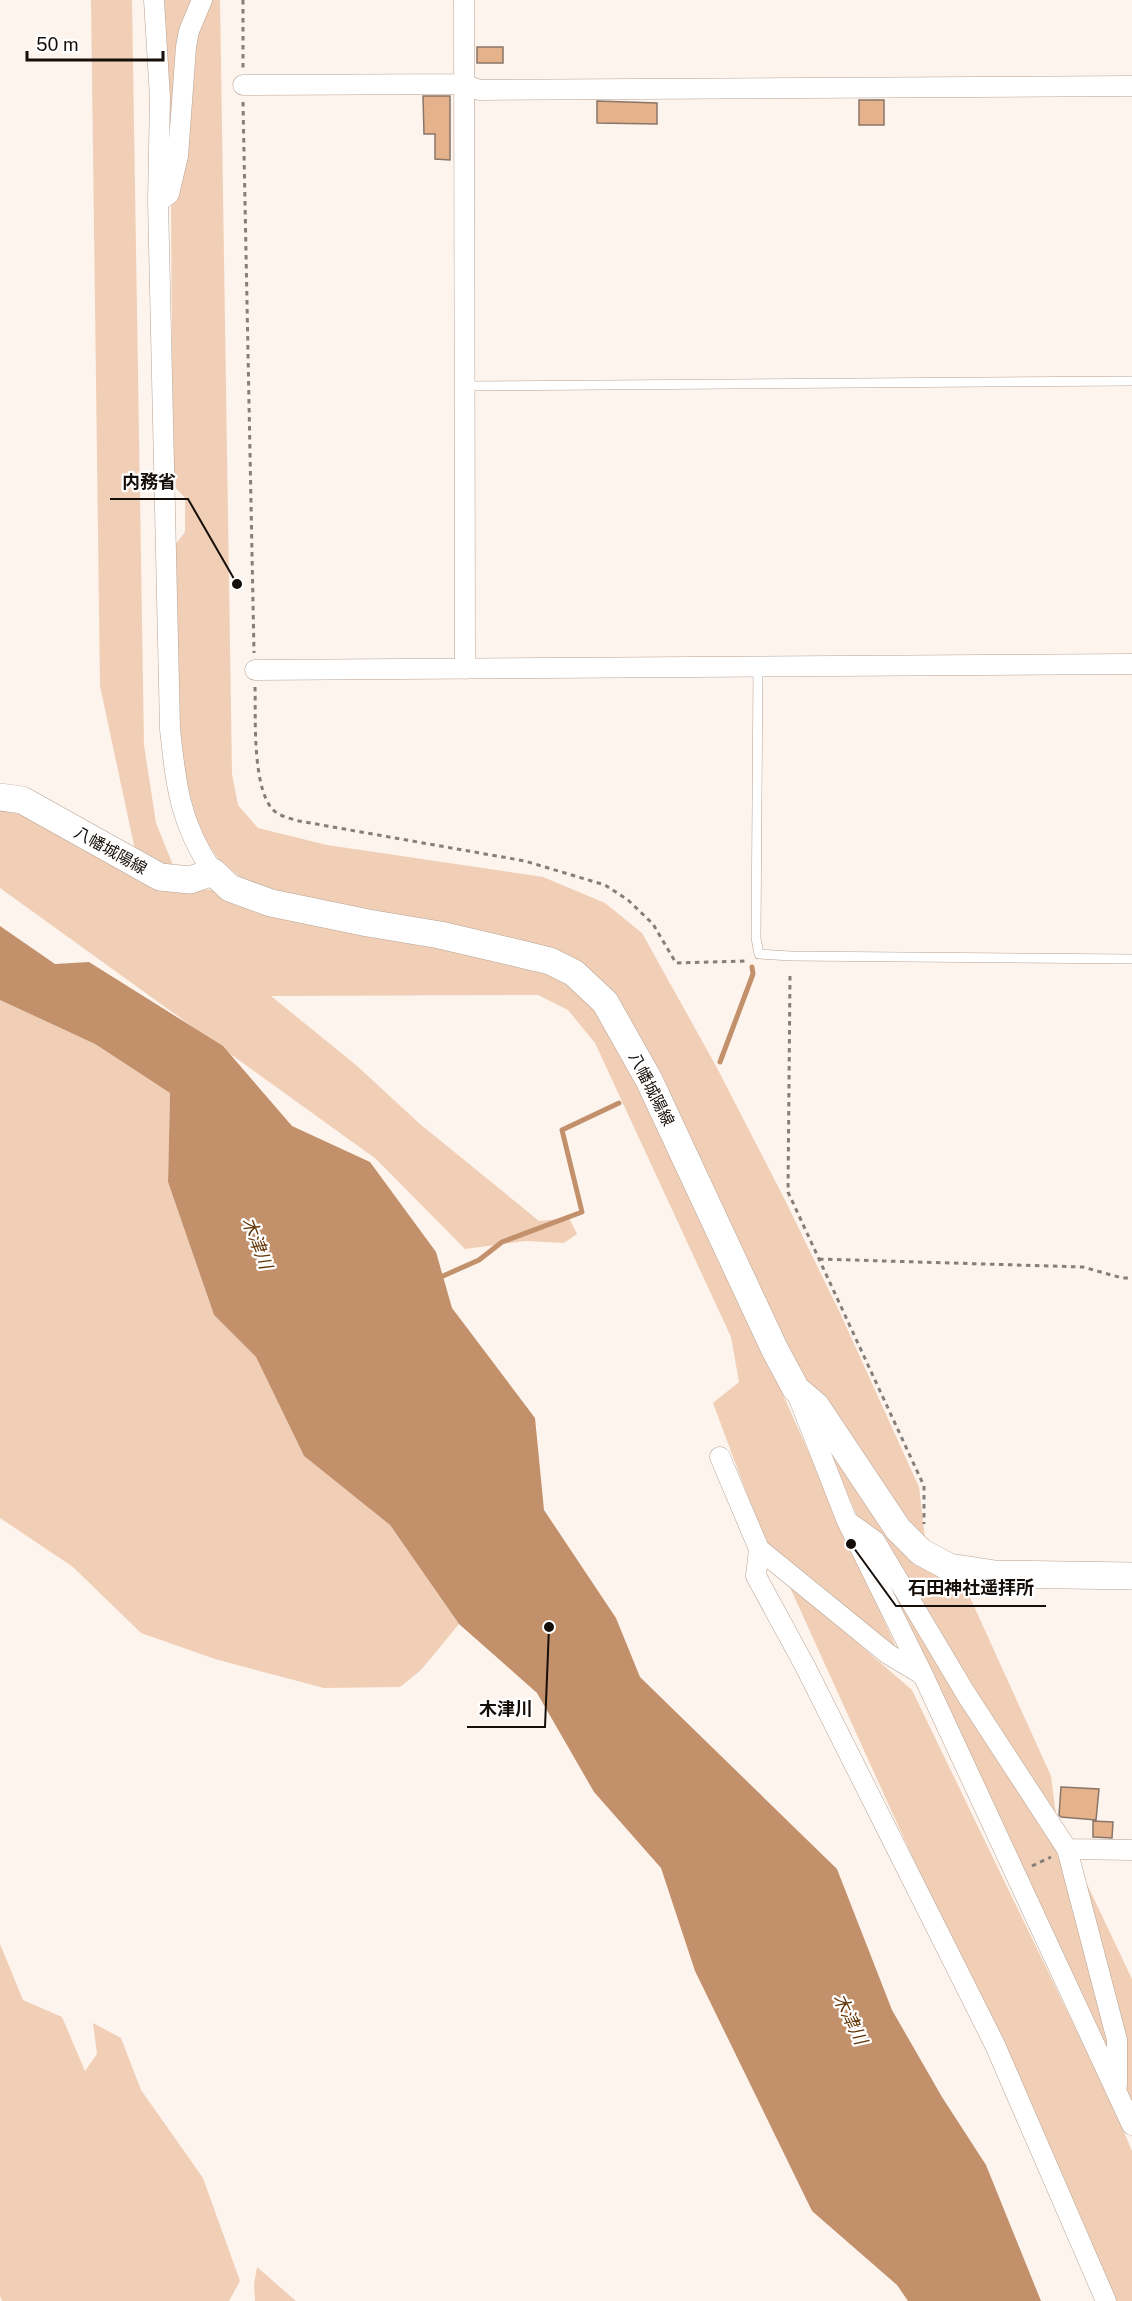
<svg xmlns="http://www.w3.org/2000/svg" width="1132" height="2301" font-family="'Public Sans','Noto Sans JP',sans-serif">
	<rect width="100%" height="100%" fill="#fdf4ee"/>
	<path fill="#f0cfb6" d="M91,0h41l12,745 12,78 17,42 -9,3 -29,-18 -35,-164z
		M161,0h31l-27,183z
		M207,0h13l12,774 6,31 20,23 69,17 216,32 62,26 37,30 74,133 68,132 57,117 78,172 7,60 -146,-201 -124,-265 -89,-119 -298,-69 -28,-15 -25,-22 -17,-26 -14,-54 -5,-50 -5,-181 10,-13v-34l-12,-13 -2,-279 9,-17 14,-146z
		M0,804l167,81 44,5 57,21 285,60 39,30 48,84 127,274 133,297 -136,-116 -51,-137 26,-21 -8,-45 -136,-294 -27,-33 -30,-15 -267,1 85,69 64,59 119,97 30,-3 8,16 -13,9 -39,-2 -60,8 -89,-90 -376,-271z
		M0,1000l95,44 75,49 -2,89 46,133 42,42 48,99 86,69 69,99 -38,46 -21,17 -76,1 -109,-29 -74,-26 -68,-66 -73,-49z
		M818,1425l111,143 35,16 87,192 10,78 52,208 -239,-506z
		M788,1583l124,107 201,416 19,45v150h-18z
		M1075,1859l57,120v129l-10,-25z
		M0,1944l23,56 39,17 23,54 12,-17 -4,-31 28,15 20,52 62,88 37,103 -11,20h-227l-2,-5z
		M257,2267l39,34h-41l-1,-17z"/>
	<path fill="#c2916c" d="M0,926l55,38 34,-2 134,84 69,80 78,36 66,90 16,56 83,110 9,92 72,108 24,59 197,192 55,141 50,87 44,68 55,136h-133l-11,-16 -85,-74 -117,-240 -34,-103 -67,-76 -57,-99 -78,-69 -69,-99 -86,-69 -48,-99 -42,-42 -46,-133 2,-89 -75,-49 -95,-44z"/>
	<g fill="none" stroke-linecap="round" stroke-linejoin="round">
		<path stroke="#c2916c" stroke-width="5" d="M720,1062l33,-88 -1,-7
			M443,1276l36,-16 23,-18 80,-30 -20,-82 57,-27"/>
	</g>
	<path fill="#e5b28c" stroke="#897668" stroke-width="1.5" d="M477,47h26v16h-26z
		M423,96h27v64l-15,-1v-25h-11z
		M859,100h25v25h-25z
		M597,101l60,2v21l-60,-1z
		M1061,1787l38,2 -3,31 -35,-3 -2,-2z
		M1093,1821l20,1 -1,16 -19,-1z"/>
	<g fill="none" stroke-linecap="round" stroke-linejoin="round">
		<defs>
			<path id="service" d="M464,386l668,-5
				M758,667l-2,271 3,16 32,2 341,3"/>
			<path id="minor" d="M154,0l6,98 -2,103 12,528c6,57 10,95 43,143
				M464,0l1,669
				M243,85l221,-1 15,6 653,-4
				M159,201l10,-7 9,-38 8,-109 3,-16 13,-31
				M255,670l877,-6
				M796,1391l51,130 76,154 209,450
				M720,1457l39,92 -3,27 49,90 190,379 111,256
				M850,1523l25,18 91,153 101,155 50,191v45
				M759,1549l129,105 35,21
				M1067,1849l65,1"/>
			<path id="secondary" d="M0,797l22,3 138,77 30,3 23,-8 17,16 41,15 97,20 72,12 81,19 29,7 24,12 31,29 44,78 126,270 21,39 20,17 82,123 23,23 28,15 46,7 137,2"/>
		</defs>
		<use href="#service" stroke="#b7a394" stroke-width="10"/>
		<use href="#minor" stroke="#b7a394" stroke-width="21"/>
		<use href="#secondary" stroke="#b7a394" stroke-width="28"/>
		<path stroke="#867e78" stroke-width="3" stroke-dasharray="4.5 4.5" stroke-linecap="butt" d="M243,0v68
			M243,102l11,551
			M255,687c1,28 -4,109 22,126 6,4 15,6 22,8l226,40 80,24 23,15 25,24 23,39 72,-2
			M790,976l-2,216 136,294v38
			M819,1259l264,8 39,11h10
			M1032,1866l19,-9"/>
		<use href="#service" stroke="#fff" stroke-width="9"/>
		<use href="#minor" stroke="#fff" stroke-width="20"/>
		<use href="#secondary" stroke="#fff" stroke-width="27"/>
	</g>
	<g text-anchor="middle" stroke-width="4.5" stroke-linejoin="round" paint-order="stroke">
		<g font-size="16" fill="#150e09" stroke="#fff">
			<text transform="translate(111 850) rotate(29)" y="6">八幡城陽線</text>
			<text transform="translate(652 1089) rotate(63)" y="6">八幡城陽線</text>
		</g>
		<g font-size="18" font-style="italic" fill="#663709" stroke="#fff">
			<text transform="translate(257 1243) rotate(69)" y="6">木津川</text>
			<text transform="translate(850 2019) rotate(64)" y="6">木津川</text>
		</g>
	</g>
	<path fill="none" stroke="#150e09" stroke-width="2" d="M237 584L188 499H110M851 1544L896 1606H1046M549 1627L545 1727H467"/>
	<g fill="#150e09" stroke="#fff" stroke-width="2">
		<circle cx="237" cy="584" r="6"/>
		<circle cx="851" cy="1544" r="6"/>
		<circle cx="549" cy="1627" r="6"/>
	</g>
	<g font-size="18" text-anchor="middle" font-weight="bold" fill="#150e09" stroke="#fff" stroke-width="4.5" stroke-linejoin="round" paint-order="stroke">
		<text x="149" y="488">内務省</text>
		<text x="971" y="1594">石田神社遥拝所</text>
		<text x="506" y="1715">木津川</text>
	</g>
	<path d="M27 51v9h136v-9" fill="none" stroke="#150e09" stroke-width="3"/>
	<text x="36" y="51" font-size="18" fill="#150e09" stroke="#ffffff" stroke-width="4.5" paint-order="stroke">50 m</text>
</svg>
